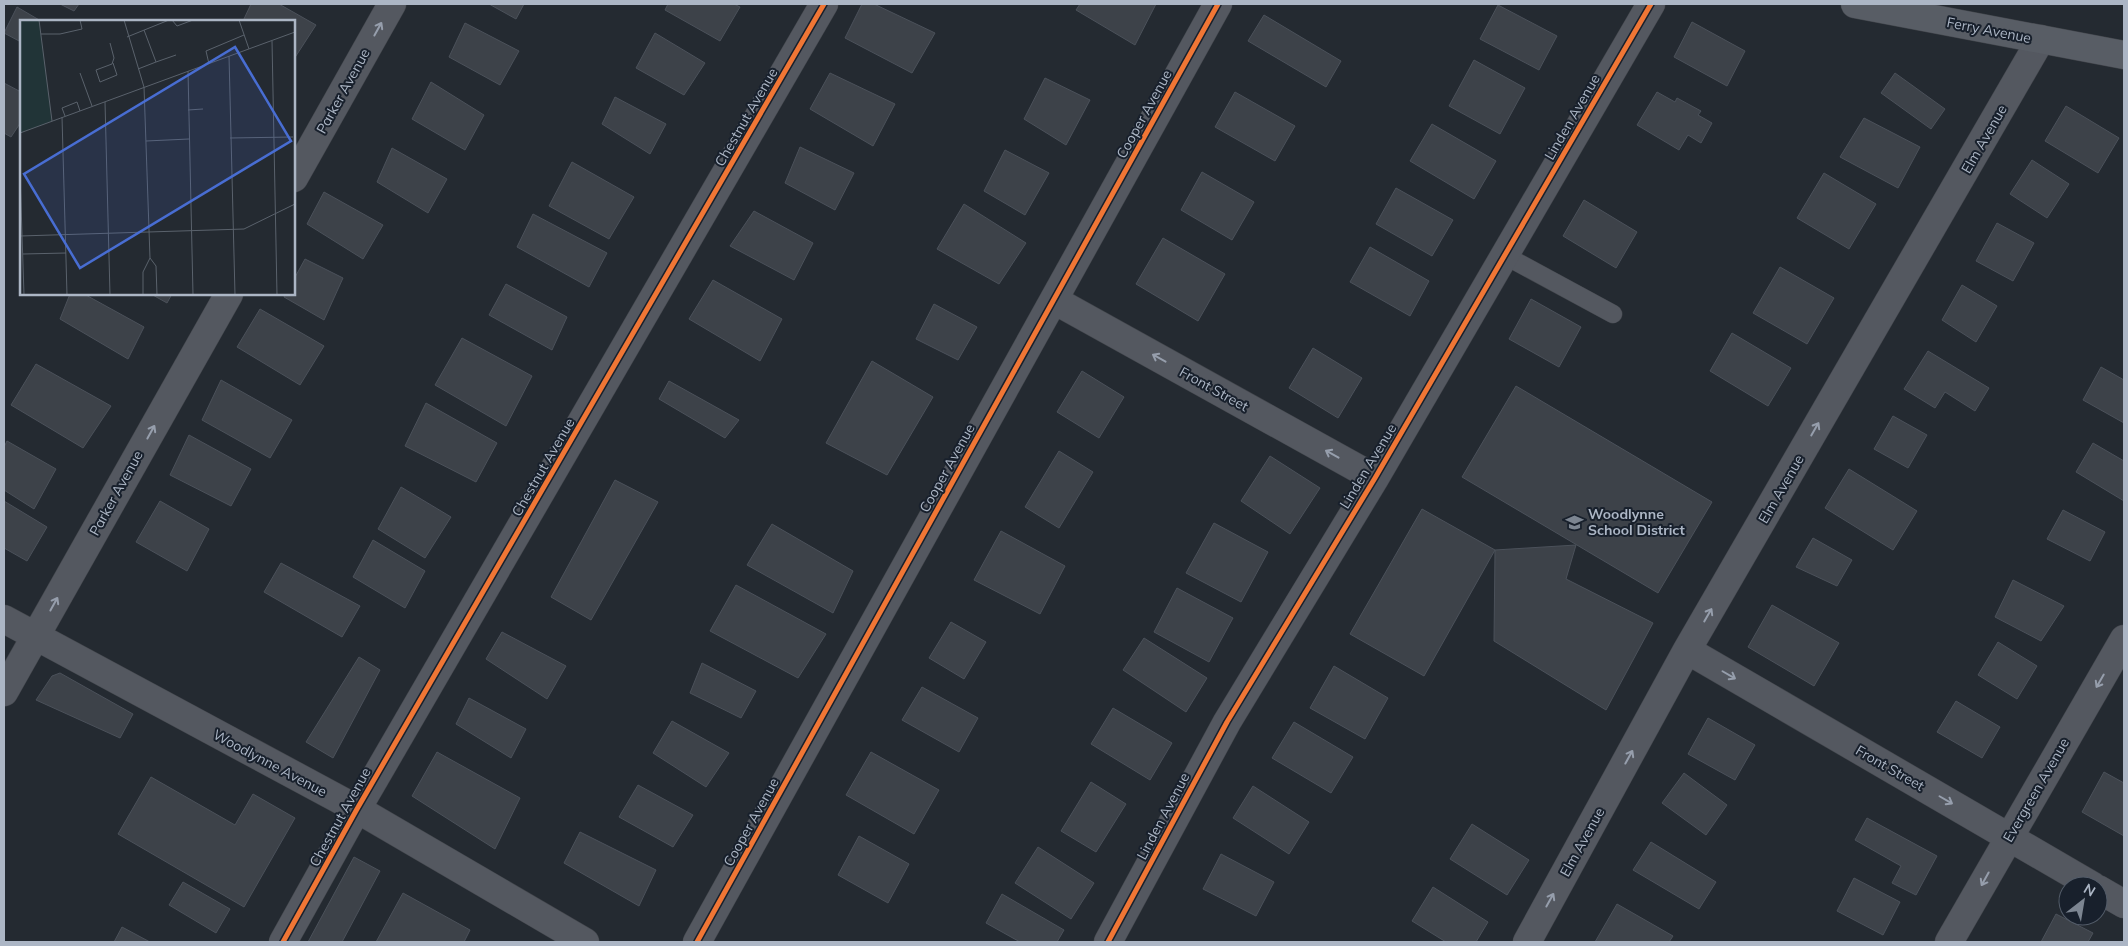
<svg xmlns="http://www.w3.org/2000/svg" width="2128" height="946" font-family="Mulish,sans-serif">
	<rect width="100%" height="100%" fill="#242a31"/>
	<path fill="#3d4249" stroke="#4b515a" d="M60,4h19l-5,7z
		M251,4h28l37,21 -22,34v-38h-51z
		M489,4h35l-8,15z
		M668,4h66l6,3 -20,34 -55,-31z
		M862,4h12l61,29 -23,40 -67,-35z
		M1080,4h76l-21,41 -59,-35z
		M1498,5l59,31 -18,34 -59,-31z
		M17,7l24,14h-20v21l-17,-9z
		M1264,15l77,46 -15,26 -78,-46z
		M1692,22l53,29 -18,35 -53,-29z
		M465,23l54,28 -19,34 -51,-28z
		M655,33l50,30 -21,32 -48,-27z
		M1474,60l51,28 -25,46 -51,-28z
		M830,73l65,31 -22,42 -63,-37z
		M1895,73l50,36 -14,20 -50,-36z
		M1045,78l45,22 -24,45 -42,-26z
		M431,82l53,33 -19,35 -53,-31z
		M4,83l17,9v30l-10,15 -7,-4z
		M1235,92l60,34 -20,35 -60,-34z
		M1657,92l18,10 2,-4 24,13 -3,4 14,8 -11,20 -13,-8 -9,15 -42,-25z
		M615,97l51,27 -16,30 -48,-30z
		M2066,106l53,32 -21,35 -53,-32z
		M1864,118l56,29 -22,41 -58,-31z
		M1432,124l64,37 -22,38 -64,-38z
		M800,147l54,26 -19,37 -50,-27z
		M392,148l55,31 -19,34 -51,-31z
		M1005,150l44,23 -24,42 -41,-24z
		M2032,160l37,24 -22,34 -37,-24z
		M572,162l62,35 -25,42 -60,-33z
		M1202,172l52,30 -22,38 -51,-30z
		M1824,173l52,31 -27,45 -52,-31z
		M1396,188l57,32 -21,36 -56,-32z
		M324,192l59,33 -20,34 -56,-35z
		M1584,200l53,32 -21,36 -53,-32z
		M964,204l62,39 -27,41 -62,-35z
		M754,211l59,32 -19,37 -64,-34z
		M533,214l74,39 -18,34 -72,-40z
		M1997,223l37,20 -21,38 -37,-20z
		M1163,238l62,36 -27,47 -62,-37z
		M1370,247l59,34 -19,35 -60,-34z
		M305,259l38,19 -19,42 -40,-23 1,-3h9v-15z
		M1780,267l54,31 -27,46 -54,-31z
		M713,280l69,39 -22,42 -71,-42z
		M506,284l61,33 -15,33 -63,-35z
		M1962,285l35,21 -21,36 -34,-22z
		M70,294h14l60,33 -16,32 -68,-40z
		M151,294h21l-5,9z
		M1531,299l50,28 -22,40 -50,-28z
		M934,304l43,23 -19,33 -42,-21z
		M260,309l64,37 -24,39 -63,-38z
		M1732,333l59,35 -23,38 -58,-35z
		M462,338l70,38 -26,50 -71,-41z
		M1313,348l49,30 -24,40 -49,-30z
		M1928,351l61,37 -14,23 -30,-19 -10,16 -31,-19z
		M872,361l61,36 -46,78 -61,-32z
		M36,364l75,42 -28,42 -72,-43z
		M2101,367l23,13v43l-41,-23z
		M1082,371l42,26 -25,41 -42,-26z
		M221,380l71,40 -22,38 -68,-38z
		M669,381l70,39 -14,18 -66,-39z
		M1516,386l196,116 -54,91 -196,-116z
		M426,403l71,40 -21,39 -71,-36z
		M1893,416l34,19 -19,33 -34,-19z
		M189,435l62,34 -20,37 -61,-31z
		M7,441l49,28 -22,40 -30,-19v-43z
		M2093,443l31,18v40l-48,-29z
		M1059,451l34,21 -34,56 -34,-21z
		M1270,456l50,32 -30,46 -49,-33z
		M1849,469l68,42 -24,39 -68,-42z
		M615,480l43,22 -67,118 -40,-23z
		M401,487l50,30 -26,41 -47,-29z
		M4,501l43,26 -20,34 -23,-13z
		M160,501l49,28 -22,42 -51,-29z
		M1422,509l73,41 -71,126 -74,-42z
		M2063,510l42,22 -15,29 -43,-22z
		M1214,523l54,29 -27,50 -55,-29z
		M772,524l81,47 -20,42 -86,-48z
		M1001,531l64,35 -25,48 -66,-34z
		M1813,538l39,22 -15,26 -41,-19z
		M373,540l52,31 -20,37 -52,-31z
		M1576,545l-10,34 87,44 -47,87 -112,-69 1,-91z
		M281,563l79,43 -18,31 -78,-45z
		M2013,580l51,26 -23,35 -46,-24z
		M736,585l90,49 -28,44 -88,-47z
		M1177,588l56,30 -24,44 -55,-30z
		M1772,605l67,38 -25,43 -66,-39z
		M951,622l35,20 -22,37 -35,-21z
		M502,632l64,34 -19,33 -61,-40z
		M1144,638l63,40 -21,34 -63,-42z
		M1998,642l39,24 -20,33 -39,-24z
		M359,657l21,13 -47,88 -27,-16z
		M702,663l54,28 -15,27 -51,-25z
		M1334,666l54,32 -23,41 -55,-31z
		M60,673l73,41 -13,24 -84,-38 16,-24z
		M922,687l56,31 -19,34 -57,-32z
		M469,698l57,31 -15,29 -55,-34z
		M1956,701l44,26 -18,31 -45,-26z
		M1113,708l59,35 -22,37 -59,-36z
		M1708,718l47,27 -20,35 -47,-26z
		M672,721l57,32 -23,34 -53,-34z
		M1294,722l59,35 -22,36 -59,-35z
		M437,752l83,46 -25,51 -83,-53z
		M871,752l68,38 -25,44 -68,-39z
		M2104,772l20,11v53l-42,-24z
		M1684,773l43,32 -21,30 -44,-32z
		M151,777l84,48 18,-31 42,24 -51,89 -126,-73z
		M1091,782l35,22 -30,48 -35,-21z
		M638,785l55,30 -20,32 -54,-30z
		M1253,786l56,36 -20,32 -56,-36z
		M1867,818l70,38 -21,39 -24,-12 9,-17 -46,-26z
		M1472,824l57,36 -22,35 -57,-36z
		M580,832l76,38 -17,36 -75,-43z
		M859,836l50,28 -21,39 -50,-28z
		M1651,842l65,40 -17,27 -66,-39z
		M1038,847l56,36 -23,36 -56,-36z
		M1221,854l53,28 -18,34 -53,-27z
		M354,857l26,14 -38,71h-34z
		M1854,878l46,24 -17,33 -46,-24z
		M183,882l47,27 -14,24 -47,-28z
		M1433,887l55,35 -12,20h-30l-34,-21z
		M403,893l67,37 -6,12h-88z
		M1002,894l62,36 -7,12h-37l-34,-19z
		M1617,904l56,32 -4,6h-74z
		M2056,914l37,19 -5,9h-47z
		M122,927l28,15h-36z"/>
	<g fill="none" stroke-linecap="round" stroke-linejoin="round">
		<defs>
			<path id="service" d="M1504,255l109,59"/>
			<path id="minor" d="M294,178l98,-174
				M1054,300l321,178
				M4,619l353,190 228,133
				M1687,650l406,236
				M4,692l225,-398
				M2098,889l26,15
				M283,942l74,-133 467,-805
				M697,942l521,-938
				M1108,942l119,-220 148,-244 276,-474
				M1527,942l160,-292 354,-611
				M1949,942l175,-303"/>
			<path id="secondary" d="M1855,4l269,51"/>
		</defs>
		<use href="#service" stroke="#40444a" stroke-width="19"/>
		<use href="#minor" stroke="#40444a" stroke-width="29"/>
		<use href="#secondary" stroke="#40444a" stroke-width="29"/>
		<use href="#service" stroke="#545860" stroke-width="18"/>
		<use href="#minor" stroke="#545860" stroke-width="28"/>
		<use href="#secondary" stroke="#585d65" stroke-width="28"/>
		<defs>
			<path id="cycleway" d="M283,942l74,-133 467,-805
				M697,942l521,-938
				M1108,942l119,-220 148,-244 276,-474"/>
		</defs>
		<use href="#cycleway" stroke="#18202c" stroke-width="8"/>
		<use href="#cycleway" stroke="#f07635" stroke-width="5"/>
	</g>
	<defs><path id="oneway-shaft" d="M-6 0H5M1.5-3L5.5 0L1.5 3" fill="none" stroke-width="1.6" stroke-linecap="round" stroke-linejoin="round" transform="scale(1.25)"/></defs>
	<g stroke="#969eac">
		<use href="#oneway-shaft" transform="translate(378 29) rotate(-61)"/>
		<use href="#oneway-shaft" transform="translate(1159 358) rotate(-151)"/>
		<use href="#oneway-shaft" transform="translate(1815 429) rotate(-60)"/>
		<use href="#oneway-shaft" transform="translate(151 432) rotate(-61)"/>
		<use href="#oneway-shaft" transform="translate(1332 454) rotate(-151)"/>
		<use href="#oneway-shaft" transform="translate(54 604) rotate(-61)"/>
		<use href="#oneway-shaft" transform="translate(1708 615) rotate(-60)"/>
		<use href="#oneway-shaft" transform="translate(1729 675) rotate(30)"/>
		<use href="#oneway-shaft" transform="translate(2100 681) rotate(120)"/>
		<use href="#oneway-shaft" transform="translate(1629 757) rotate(-61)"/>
		<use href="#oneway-shaft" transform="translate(1946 800) rotate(30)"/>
		<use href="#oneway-shaft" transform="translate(1985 879) rotate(119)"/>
		<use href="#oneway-shaft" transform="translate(1550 900) rotate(-61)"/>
	</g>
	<defs>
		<symbol id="school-bare" viewBox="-9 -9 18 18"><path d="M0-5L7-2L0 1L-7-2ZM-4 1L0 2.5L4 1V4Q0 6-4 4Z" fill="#7c8591" stroke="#18202c" stroke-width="2.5" paint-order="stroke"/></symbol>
	</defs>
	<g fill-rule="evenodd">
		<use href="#school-bare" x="1562" y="510" width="25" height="25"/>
	</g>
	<g text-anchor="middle" stroke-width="4" stroke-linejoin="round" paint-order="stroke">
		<g font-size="14" fill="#acb6c5" stroke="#18202c">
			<text transform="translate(1989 30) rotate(11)" y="5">Ferry Avenue</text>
			<text transform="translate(343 91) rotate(-61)" y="5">Parker Avenue</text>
			<text transform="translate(1144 114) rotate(-61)" y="5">Cooper Avenue</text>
			<text transform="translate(746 117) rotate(-60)" y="5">Chestnut Avenue</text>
			<text transform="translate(1572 117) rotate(-60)" y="5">Linden Avenue</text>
			<text transform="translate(1984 139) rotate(-60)" y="5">Elm Avenue</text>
			<text transform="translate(1214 389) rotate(29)" y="5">Front Street</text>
			<text transform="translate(1368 466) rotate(-59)" y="5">Linden Avenue</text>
			<text transform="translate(543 467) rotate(-60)" y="5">Chestnut Avenue</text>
			<text transform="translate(947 468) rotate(-61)" y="5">Cooper Avenue</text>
			<text transform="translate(1781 489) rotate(-60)" y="5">Elm Avenue</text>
			<text transform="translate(116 493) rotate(-61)" y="5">Parker Avenue</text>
			<text transform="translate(270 763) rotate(28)" y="5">Woodlynne Avenue</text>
			<text transform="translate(1890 768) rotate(30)" y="5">Front Street</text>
			<text transform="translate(2036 790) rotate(-60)" y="5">Evergreen Avenue</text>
			<text transform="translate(1163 816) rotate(-62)" y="5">Linden Avenue</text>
			<text transform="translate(340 817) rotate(-61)" y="5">Chestnut Avenue</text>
			<text transform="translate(751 822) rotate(-61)" y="5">Cooper Avenue</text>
			<text transform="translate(1582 842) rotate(-61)" y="5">Elm Avenue</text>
		</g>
		<g font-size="14" font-weight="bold" fill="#acb6c5" stroke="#18202c" text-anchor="start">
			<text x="1588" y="519">Woodlynne<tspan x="1588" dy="16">School District</tspan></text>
		</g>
	</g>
	<g transform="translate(20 20)">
		<rect width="275" height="275" fill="#242a31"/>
		<path d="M0,0h19l13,101 -32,12z" fill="#213437"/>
		<path fill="none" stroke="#5a626c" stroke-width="1" d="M19,0l13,101M104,0l20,67 6,171M152,0l5,6 16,-6M219,0l10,29M21,14h19l22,-5 -2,-9M107,17l42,-17M252,21l5,254M90,23l4,15 -2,6 -16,6 4,12 17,-7 -4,-12M209,36l6,239M136,42l20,-7M189,44l-3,-13 38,-16M118,49l18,-7 -12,-32M168,51l5,224M60,53l12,33M85,82l5,193M168,90l15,-1M45,96l-3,-8 15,-6 3,9M42,97l5,178M0,113l275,-101M210,118l63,-1M126,121l43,-2M0,153l4,122M0,216l224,-7 51,-25M3,234l43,-1M130,238l6,8 1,29M123,275v-23l7,-14"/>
		<path fill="#486dd2" fill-opacity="0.15" stroke="#486dd2" stroke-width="2.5" d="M215,27l56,94 -211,127 -56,-94z"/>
		<rect width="275" height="275" fill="none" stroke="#acb6c5" stroke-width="2.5"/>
	</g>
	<rect width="2128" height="946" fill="none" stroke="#acb6c5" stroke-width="10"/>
	<g transform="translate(2083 901) rotate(31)"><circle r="24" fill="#18202c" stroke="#535c69"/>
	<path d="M0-4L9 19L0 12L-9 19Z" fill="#7c8591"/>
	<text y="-8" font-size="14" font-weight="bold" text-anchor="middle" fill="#acb6c5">N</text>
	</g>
</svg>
